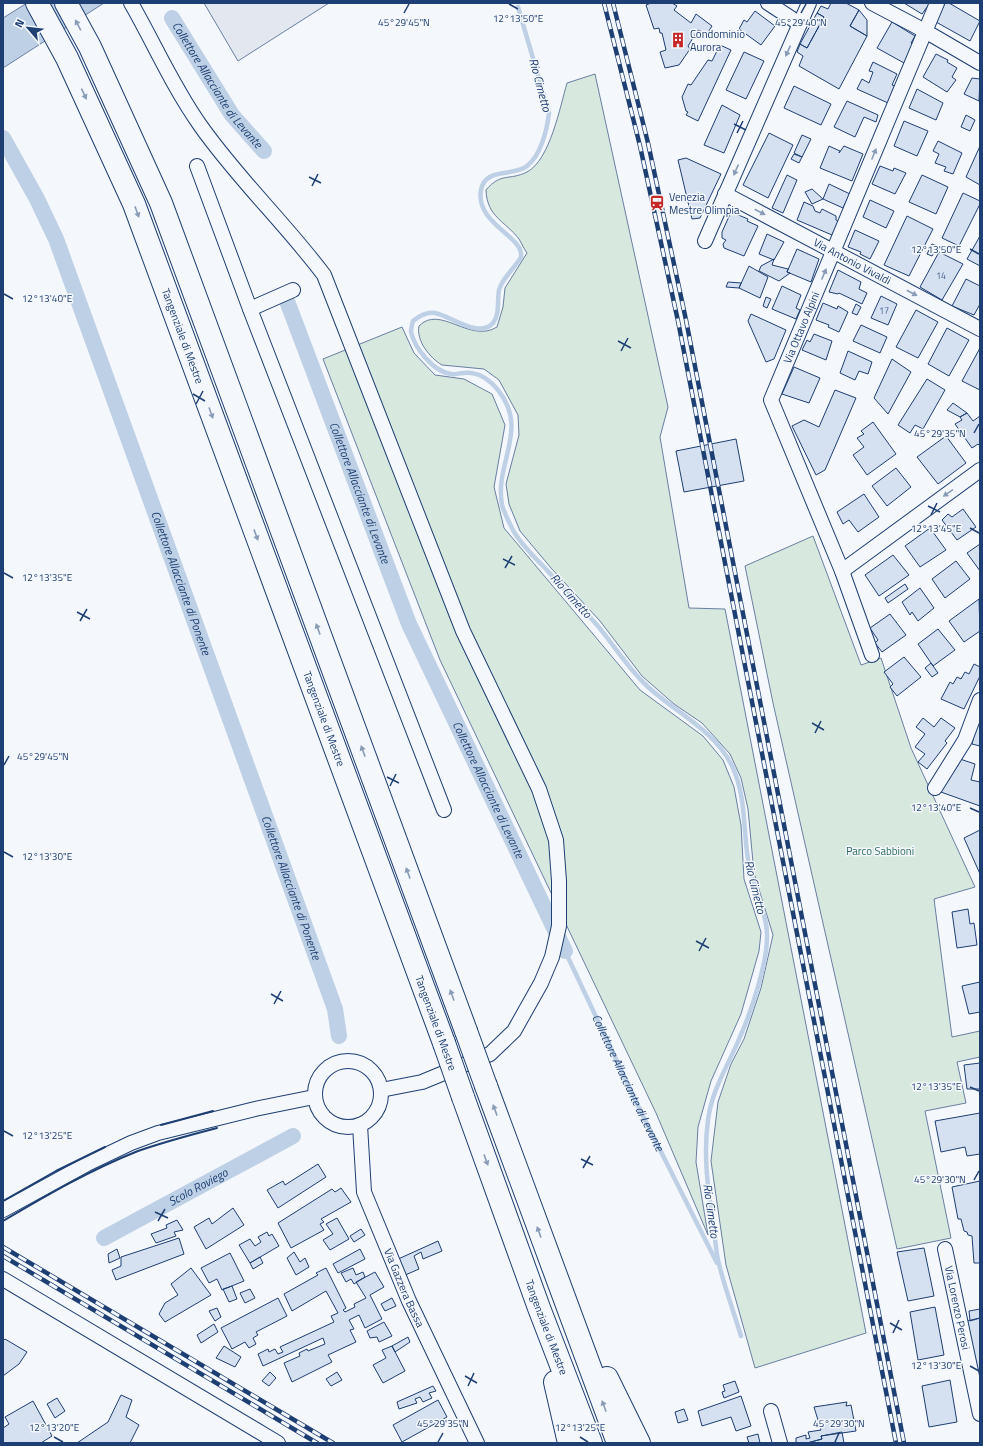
<svg xmlns="http://www.w3.org/2000/svg" width="983" height="1446" font-family="'Titillium Web',sans-serif">
	<rect width="100%" height="100%" fill="#f4f7fb"/>
	<path fill="#d7e8df" stroke="#687fa3" d="M595,74l73,333 -8,30 29,171 36,1 141,724 -111,35 -29,-103 -15,-104 7,-59 13,-38 13,-25 17,-51 12,-53 -19,-62 -6,-64 -7,-31 -11,-24 -28,-31 -28,-19 -32,-28 -42,-55 -49,-53 -31,-37 -11,-27 -3,-20 13,-49 -1,-20 -19,-35 -15,-11 -42,-4c-12,-7 -26,-24 -23,-39 21,-22 51,18 78,1l6,-20 2,-19 22,-35c-3,-4 -5,-9 -8,-14 -14,-18 -32,-22 -33,-49 15,-18 23,-9 41,-18 23,-12 33,-65 40,-89z
		M402,327l12,26 21,22 29,4 28,15 13,31 -11,62 10,41 136,162 63,46 20,24 11,27 7,38 3,54 17,53 -2,19 -18,63 -30,67 -13,46 -2,35 12,73 -52,-122 -216,-453 -117,-301z
		M813,536l48,129 20,-7 30,90 64,139 -41,12 18,138 28,-6v26l-23,5 9,41 -41,8 26,127 -54,11 -124,-546 -28,-137z"/>
	<path fill="#e3e8f0" stroke="#687fa3" d="M204,3h125l-91,58z"/>
	<path fill="#bed0e5" stroke="#687fa3" d="M27,3h77l-101,65v-50z"/>
	<g fill="none" stroke-linecap="round" stroke-linejoin="round">
		<g stroke="#bed0e5" stroke-width="4.5">
			<path d="M518,7l31,106c-2,17 -8,42 -22,53 -13,11 -42,1 -46,24 -6,34 43,46 40,67 -6,11 -19,21 -22,33 -2,11 1,24 -6,33 -14,16 -42,-7 -58,-10 -8,-1 -16,3 -22,8 -1,4 -2,8 -2,11 4,17 23,40 40,42 4,1 8,-1 12,-1 15,-2 26,6 35,17 32,40 -4,73 4,115 2,8 8,19 12,27 8,13 20,25 31,36 17,19 35,38 52,57 17,20 30,42 49,60 28,27 68,44 86,81 14,29 11,62 16,93 3,25 19,53 19,75 1,28 -16,78 -27,103 -12,29 -28,52 -32,83 -5,36 0,71 6,107 1,13 2,28 6,41 6,23 14,45 21,68"/>
			<path id="s1" d="M565,951l76,161 76,151"/>
		</g>
		<g stroke="#bed0e5" stroke-width="16">
			<path id="s2" d="M172,18l60,97 32,36"/>
			<path id="s3" d="M3,138l34,61 19,40 279,770 4,27"/>
			<path id="s4" d="M287,301l122,323 156,327"/>
			<path id="s5" d="M104,1238l189,-102"/>
		</g>
	</g>
	<path fill="#d5e0f0" stroke="#1d3f73" d="M651,3h21l5,3 -3,4 17,13 5,-9 16,12 -5,8 -9,-4 -10,16 2,3 -11,16 -14,3 -5,-16 6,-2 -4,-17h-2l-1,-5 -5,1 -8,-24z
		M831,3h15l13,7 -9,16 17,10 -28,53 -40,-23 4,-10 -6,-4 3,-8 7,4 17,-31 -7,-4 4,-7 7,3z
		M904,3h26l-8,11z
		M945,3h4l31,18 -10,20 -34,-19z
		M859,10l8,10v16l-17,-10z
		M755,11l20,15 -14,19 -22,-16 5,-9 3,2z
		M817,13l7,4 -17,31 -7,-4z
		M892,22l23,14 -4,7 3,2 -10,18 -27,-15z
		M720,45l11,5 -33,71 -12,-6 2,-3 -2,-1 -4,-14 6,-13 3,1 17,-25 4,1z
		M744,52l20,9 -18,38 -20,-9z
		M936,54l12,6 -1,2 10,6 -5,9 4,3 -9,12 -24,-15z
		M873,62l24,12 -5,11 3,1 -7,17 -31,-14 5,-10 7,4 4,-11 -4,-1z
		M972,78l8,1 -1,22 -15,-7z
		M794,86l37,18 -10,21 -37,-17z
		M917,89l26,14 -7,17 -27,-12z
		M847,101l31,14 -2,7 -12,-5 -9,20 -21,-10z
		M722,105l18,10 -16,38 -20,-8z
		M966,115l9,5 -5,11 -9,-4z
		M904,121l24,10 -11,25 -23,-10z
		M769,133l24,12 -25,53 -25,-13z
		M802,135l9,4 -9,18 -8,-4z
		M938,141l24,12 -9,21 -9,-3 2,-4 -11,-4 4,-9 -6,-3z
		M829,146l11,5 -1,2 5,-7 19,8 -11,27 -32,-13z
		M980,146v39l-14,-8z
		M794,154l8,3 -3,6 -8,-4z
		M686,158l35,16 -21,44 -8,1 -14,-59z
		M880,166l13,5 1,-3 12,5 -11,21 -23,-10z
		M787,175l10,5 -14,33 -11,-5z
		M922,175l26,12 -12,27 -27,-12z
		M829,184l21,10 -7,14 -20,-9z
		M812,189l11,10 -11,5 -7,-12z
		M963,193l17,8v3l-21,42 -17,-8z
		M870,200l24,11 -8,17 -23,-11z
		M804,202l9,4 2,5 5,2 2,-4 14,7v4l3,2 -7,13 -35,-15z
		M731,212l17,7 -1,2 11,5 -14,30 -20,-8 -1,-4 3,-4 -4,-2v-6z
		M907,216l26,13 -24,47 -25,-11z
		M855,230l24,11 -9,18 -10,-5 1,-2 -13,-5z
		M767,234l17,8 -10,18 -15,-6z
		M980,236v30l-13,-7z
		M932,244l6,2 -6,10 -5,-2z
		M797,249l22,10 -8,23 -24,-10z
		M939,252l24,12 -21,36 -22,-13z
		M774,259l-2,6 16,4 -1,3 3,1 -11,8 -20,-10 2,-5z
		M749,266l19,11 -8,21 -21,-10z
		M838,270l23,12 -2,7 8,4 -5,11 -23,-11 -1,1 -9,-2z
		M966,279l14,7v18l-6,11 -22,-9z
		M728,282l13,1 -2,5 -13,-1z
		M782,286l19,9 -5,13 4,2 -4,9 -24,-10z
		M881,296l16,8 -9,21 -17,-7z
		M766,297l5,2 -4,9 -4,-2z
		M823,303l14,6 1,-3 10,6 -9,20 -11,-5 1,-2 -13,-5z
		M856,304l5,3 -4,8 -5,-2z
		M916,310l22,12 -20,36 -22,-11z
		M751,314l35,16 -12,29 -8,3 -18,-41z
		M861,325l26,12 -7,16 -27,-12z
		M947,328l22,12 -20,36 -21,-12z
		M814,334l18,7 -6,19 -24,-10 5,-10 3,2z
		M980,348v42l-18,-9z
		M848,351l24,11 -4,12 -9,-3 -4,9 -15,-7z
		M892,359l19,13 -23,42 -14,-16z
		M794,367l26,11 -11,25 -27,-9z
		M927,379l18,11 -22,39 -8,-4 -5,8 -12,-8z
		M835,390l21,8 -31,72 -9,5 -24,-49 12,-6 15,7z
		M953,403l14,10 -7,4 -13,-7z
		M967,413l6,8 7,-5v30l-2,-2 -6,4 -17,-24 7,-4 -2,-3z
		M873,422l23,32 -29,21 -14,-20 11,-8 -7,-9 7,-4 -3,-3z
		M946,436l20,27 -28,21 -21,-27z
		M736,439l8,42 -60,11 -8,-41z
		M896,468l15,19 -24,19 -15,-20z
		M864,494l15,23 -21,15 -9,-12 -6,4 -6,-12z
		M963,509l13,18 -19,13 -15,-20 6,-6 4,3z
		M930,528l16,22 -26,17 -15,-21z
		M980,544v27l-13,-18z
		M893,555l16,20 -30,21 -14,-21z
		M956,561l14,18 -25,19 -13,-19z
		M905,584l3,5 -20,14 -3,-5z
		M920,588l14,20 -16,13 -6,-9 -2,3 -8,-13z
		M979,599l1,32 -16,11 -15,-21z
		M890,614l16,21 -24,17 -7,-9 3,-3 -8,-12z
		M938,629l17,21 -22,16 -15,-22z
		M904,657l17,20 -24,19 -7,-9 3,-3 -9,-12z
		M931,663l7,10 -6,4 -7,-9z
		M974,664l6,3v9l-16,33 -23,-10 9,-17 3,2 4,-7 4,2 4,-7 4,2z
		M923,718l11,9 7,-9 14,10 -10,13 2,2 -20,26 -9,-7 7,-8 -10,-7 10,-13 -9,-7z
		M978,719l2,1v26l-8,-2z
		M960,759l15,5 -4,16 9,2v24l-42,-15 6,-12 5,1 4,-11 2,-3 2,1z
		M980,830v44l-16,-36z
		M968,909l2,15 4,-1 3,22 -20,3 -5,-36z
		M980,982v30l-11,2 -7,-28z
		M980,1063v26h-13l-3,-24z
		M980,1113v41l-13,2 -2,-9 -24,5 -6,-31z
		M318,1164l8,13 -48,31 -11,-18 16,-9 2,4z
		M980,1181v82h-6l-2,-27 -4,-1 -1,-3 -3,-1 -3,-12h-3l-6,-32z
		M341,1188l10,14 -30,17 3,3 -4,2 4,6 -33,18 -13,-25 54,-34 3,3z
		M233,1208l11,17 -38,24 -12,-22 15,-9 3,6z
		M337,1218l12,21 -19,11 -7,-10 10,-6 -7,-10z
		M177,1220l6,10 -9,2 2,4 -20,7 -5,-9 16,-6 -1,-3z
		M361,1229l4,6 -11,7 -4,-6z
		M267,1232l2,4 3,-2 7,12 -29,17 -11,-18 11,-6 5,7 6,-4 -3,-5z
		M179,1238l5,16 -68,26 -4,-10 9,-4v-9z
		M438,1241l4,10 -19,8 -2,-7 -7,4 5,13 -16,7 -7,-16z
		M924,1248l10,48 -26,5 -11,-49z
		M117,1249l3,9 -11,5 -1,-9z
		M360,1249l5,10 -27,14 -5,-9z
		M294,1252l6,10 5,-4 4,9 -13,8 -9,-17z
		M230,1253l14,28 -22,9 -5,-11 -8,4 -8,-15z
		M260,1257l3,6 -10,6 -3,-6z
		M191,1268l20,27 -46,27 -6,-8 6,-11 13,-8 -7,-11z
		M326,1268l20,40 -3,2 2,2 10,-5 -1,-3 12,-6 -10,-16 19,-10 9,15 -14,8 12,24 -17,9 -6,-13 -10,5 5,9 -4,1 6,12 -28,13 4,7 -40,20 -8,-19 16,-7 -1,-3 8,-4 1,2 17,-7 -2,-6 -60,28 -5,-12 10,-5 1,3 6,-3 3,5 5,-2 -3,-5 54,-25 -3,-6 7,-3 -12,-22 -34,20 -8,-17 34,-19 -2,-2z
		M353,1268l3,7 7,-3 2,5 -11,7 -3,-5 -5,3 -5,-9z
		M232,1286l5,13 -8,3 -6,-13z
		M250,1289l5,9 -10,5 -5,-10z
		M278,1298l9,18 -31,16 2,3 -5,3 3,6 -7,4 -4,-6 -13,7 -11,-21z
		M392,1298l4,8 -11,5 -4,-7z
		M935,1307l9,48 -26,5 -8,-48z
		M217,1308l4,9 -6,4 -6,-10z
		M980,1309v9l-10,3 -1,-10z
		M980,1318v70l-13,-67z
		M384,1322l8,14 -13,6 -2,-5 -7,1 -3,-7z
		M214,1324l4,8 -17,11 -4,-8z
		M408,1337l2,5 -15,10 -3,-6z
		M5,1339l22,13 -8,12 -16,12v-35z
		M224,1346l17,11 -6,10 -19,-9z
		M392,1346l13,25 -22,12 -10,-18 13,-7 -4,-8z
		M270,1372l6,6 -7,8 -7,-5z
		M337,1372l5,8 -11,6 -5,-7z
		M950,1380l7,42 -28,5 -7,-41z
		M735,1381l4,11 -15,6 -2,-6 3,-1 -2,-6z
		M433,1386l3,5 -7,2 3,5 -9,4 -3,-5 -5,2 2,4 -18,6 -2,-7z
		M121,1395l11,5 -6,17 13,8 -9,18h-53l31,-21z
		M741,1396l10,30 -15,5 -5,-14 -29,9 -4,-15z
		M57,1398l8,13 -10,7 -8,-14z
		M438,1400l9,17 -45,25 -9,-17z
		M33,1401l19,35 -11,7h-38v-15l6,-4 -4,-7z
		M847,1402l-1,4 5,-1 5,26 -35,5 1,3 -15,4h-11v-5l10,-3v4l4,-1 -2,-6 13,-2 -7,-23z
		M684,1409l4,11 -10,3 -3,-11z
		M842,1432l2,11h-37l15,-4 -1,-3z
		M758,1434l2,9h-11l-2,-6z"/>
	<g fill="none" stroke-linecap="round" stroke-linejoin="round">
		<defs>
			<g id="minor">
				<path d="M131,3c23,40 42,84 69,122 37,53 85,98 124,150l139,356 76,158 17,51 3,41v45l-7,31 -11,26 -27,48 -24,23 -68,28 -41,8"/>
				<path d="M768,3l32,21"/>
				<path d="M872,3l53,28 55,32"/>
				<path d="M197,166l53,143 194,501"/>
				<path id="s6" d="M725,194l255,135"/>
				<path d="M705,241l104,-238"/>
				<path d="M250,309l43,-19"/>
				<path d="M842,571l138,-101"/>
				<path id="s7" d="M872,655l-30,-84 -71,-171 166,-397"/>
				<path d="M935,788l30,-48 15,-40"/>
				<circle cx="348" cy="1094" r="33"/>
				<path id="s8" d="M360,1125l4,67 45,109 68,142"/>
				<path d="M3,1210l84,-46 44,-21 27,-10 97,-24 59,-12"/>
				<path id="s9" d="M945,1249l35,165"/>
				<path d="M3,1279l275,164"/>
				<path d="M771,1411l9,32"/>
			</g>
			<g id="motorway">
				<path id="s10" d="M37,3l30,55 67,146 310,839"/>
				<path d="M66,3l24,44 71,156 305,828"/>
				<path d="M486,1086l132,357"/>
				<path id="s11" d="M463,1097l76,211 52,135"/>
				<path d="M607,1378l32,65"/>
				<path d="M555,1382l14,61"/>
			</g>
		</defs>
		<use href="#minor" stroke="#1d3f73" stroke-width="16"/>
		<use href="#motorway" stroke="#1d3f73" stroke-width="24"/>
		<use href="#minor" stroke="#f4f7fb" stroke-width="14"/>
		<use href="#motorway" stroke="#f4f7fb" stroke-width="22"/>
		<defs>
			<path id="rail" d="M604,3l36,143 38,175 218,1122
				M613,3l35,140 38,177 218,1123
				M3,1247l330,196
				M3,1256l314,187"/>
		</defs>
		<use href="#rail" stroke="#1d3f73" stroke-width="4.5"/>
		<use href="#rail" stroke="#f4f7fb" stroke-width="3" stroke-dasharray="9" stroke-linecap="butt"/>
		<defs>
			<path id="motorway-bridge" d="M466,1031l20,55
				M444,1043l19,54"/>
		</defs>
		<use href="#motorway-bridge" stroke="#1d3f73" stroke-width="24" stroke-linecap="butt"/>
		<use href="#motorway-bridge" stroke="#f4f7fb" stroke-width="22"/>
		<path stroke="#1d3f73" stroke-width="2" d="M161,1125l52,-14
			M3,1201l53,-30 49,-24
			M3,1221c44,-26 87,-51 135,-70 26,-9 52,-16 79,-23"/>
	</g>
	<defs><path id="oneway-solid" d="M-6-.8H1V-3.2L6.5 0L1 3.2V.8H-6Z"/></defs>
	<g fill="#889bb7">
		<use href="#oneway-solid" transform="translate(78 25) rotate(-118)"/>
		<use href="#oneway-solid" transform="translate(788 51) rotate(114)"/>
		<use href="#oneway-solid" transform="translate(84 94) rotate(65)"/>
		<use href="#oneway-solid" transform="translate(874 154) rotate(-68)"/>
		<use href="#oneway-solid" transform="translate(736 170) rotate(114)"/>
		<use href="#oneway-solid" transform="translate(137 212) rotate(70)"/>
		<use href="#oneway-solid" transform="translate(760 212) rotate(28)"/>
		<use href="#oneway-solid" transform="translate(824 274) rotate(-67)"/>
		<use href="#oneway-solid" transform="translate(912 293) rotate(28)"/>
		<use href="#oneway-solid" transform="translate(211 413) rotate(70)"/>
		<use href="#oneway-solid" transform="translate(948 493) rotate(145)"/>
		<use href="#oneway-solid" transform="translate(256 535) rotate(70)"/>
		<use href="#oneway-solid" transform="translate(318 629) rotate(-110)"/>
		<use href="#oneway-solid" transform="translate(363 751) rotate(-110)"/>
		<use href="#oneway-solid" transform="translate(408 873) rotate(-110)"/>
		<use href="#oneway-solid" transform="translate(452 995) rotate(-110)"/>
		<use href="#oneway-solid" transform="translate(495 1110) rotate(-110)"/>
		<use href="#oneway-solid" transform="translate(486 1160) rotate(70)"/>
		<use href="#oneway-solid" transform="translate(539 1232) rotate(-110)"/>
		<use href="#oneway-solid" transform="translate(604 1406) rotate(-110)"/>
	</g>
	<path fill="none" stroke="#1d3f73" stroke-width="1.5" d="M509,4l9,5M404,13l5,-9M801,13l5,-9M734,124l12,6M737,133l6,-12M309,177l12,6M312,186l6,-12M970,249l9,5M4,294l9,5M618,341l13,7M621,351l7,-13M193,394l12,7M196,404l7,-13M974,433l5,-9M928,506l12,6M931,515l6,-12M970,528l9,5M503,559l12,6M505,568l7,-12M4,573l9,5M77,612l13,7M80,621l7,-12M812,723l12,7M815,733l6,-12M4,765l5,-9M387,777l12,6M390,786l6,-12M970,808l9,4M4,852l9,5M696,941l13,7M699,951l7,-13M271,994l12,7M274,1004l7,-13M970,1087l9,4M4,1131l9,5M581,1159l12,6M583,1168l7,-12M974,1180l5,-9M155,1212l13,6M158,1221l7,-12M890,1323l12,7M893,1333l6,-13M970,1366l9,5M465,1376l12,7M468,1386l6,-13M54,1437l9,5M580,1437l8,5M438,1442l5,-9M835,1442l4,-9"/>
	<defs>
		<symbol id="building-bare" viewBox="-9 -9 18 18"><path d="M-4-6H4V6H1V3H-1V6H-4ZM-2.5-4.3h1.7v1.8h-1.7ZM.8-4.3h1.7v1.8H.8ZM-2.5-1h1.7V.8h-1.7ZM.8-1h1.7V.8H.8Z" fill="#c62828" stroke="#f4f7fb" stroke-width="2.5" paint-order="stroke"/></symbol>
		<symbol id="station-bare" viewBox="-9 -9 18 18"><path d="M-3-6H3Q5-6 5-4V2Q5 4 3 4L4.5 6H3L1.5 4h-3L-3 6H-4.5L-3 4Q-5 4-5 2V-4Q-5-6-3-6ZM-3.5-4v3h7v-3ZM-3.5 1v1.5H-2V1ZM2 1v1.5H3.5V1Z" fill="#c62828" stroke="#f4f7fb" stroke-width="2.5" paint-order="stroke"/></symbol>
	</defs>
	<g fill-rule="evenodd">
		<use href="#building-bare" x="667" y="29" width="22" height="22"/>
		<use href="#station-bare" x="646" y="192" width="22" height="22"/>
	</g>
	<g text-anchor="middle" stroke-width="3" stroke-linejoin="round" paint-order="stroke">
		<g font-size="9" fill="#4b6792">
			<text x="941" y="279">14</text>
			<text x="884" y="314">17</text>
		</g>
		<g font-size="11" fill="#1d3f73" stroke="#f4f7fb" text-anchor="start">
			<text x="690" y="38">Condominio<tspan x="690" dy="13">Aurora</tspan></text>
			<text x="669" y="201">Venezia<tspan x="669" dy="13">Mestre Olimpia</tspan></text>
		</g>
		<g font-size="11" fill="#1d3f73" stroke="#f4f7fb">
			<text dy="4" stroke="none"><textPath href="#s6" startOffset="144">Via Antonio Vivaldi</textPath></text>
			<text dy="4" stroke="none"><textPath href="#s7" startOffset="353">Via Ottavo Alpini</textPath></text>
			<text dy="4" stroke="none"><textPath href="#s10" startOffset="364">Tangenziale di Mestre</textPath></text>
			<text dy="4" stroke="none"><textPath href="#s10" startOffset="772">Tangenziale di Mestre</textPath></text>
			<text transform="translate(436 1023) rotate(70)" y="4">Tangenziale di Mestre</text>
			<text dy="4" stroke="none"><textPath href="#s8" startOffset="171">Via Gazzera Bassa</textPath></text>
			<text dy="4" stroke="none"><textPath href="#s9" startOffset="60">Via Lorenzo Perosi</textPath></text>
			<text dy="4" stroke="none"><textPath href="#s11" startOffset="245">Tangenziale di Mestre</textPath></text>
		</g>
		<g font-size="11" fill="#2c6c60" stroke="#f4f7fb">
			<text x="880" y="855">Parco Sabbioni</text>
		</g>
		<g font-size="12" font-style="italic" fill="#1d3f73" stroke="#f4f7fb">
			<text dy="4" stroke="none"><textPath href="#s2" startOffset="81">Collettore Allacciante di Levante</textPath></text>
			<text transform="translate(540 85) rotate(75)" y="4">Rio Cimetto</text>
			<text dy="4" stroke="none"><textPath href="#s4" startOffset="205">Collettore Allacciante di Levante</textPath></text>
			<text dy="4" stroke="none"><textPath href="#s3" startOffset="480">Collettore Allacciante di Ponente</textPath></text>
			<text transform="translate(571 596) rotate(48)" y="4">Rio Cimetto</text>
			<text dy="4" stroke="none"><textPath href="#s4" startOffset="529">Collettore Allacciante di Levante</textPath></text>
			<text transform="translate(755 887) rotate(76)" y="4">Rio Cimetto</text>
			<text dy="4" stroke="none"><textPath href="#s3" startOffset="804">Collettore Allacciante di Ponente</textPath></text>
			<text dy="4" stroke="none"><textPath href="#s1" startOffset="146">Collettore Allacciante di Levante</textPath></text>
			<text dy="4" stroke="none"><textPath href="#s5" startOffset="107">Scolo Roviego</textPath></text>
			<text transform="translate(711 1211) rotate(82)" y="4">Rio Cimetto</text>
		</g>
	</g>
	<g font-size="10" text-anchor="middle" fill="#1d3f73" stroke="#f4f7fb" stroke-width="3" stroke-linejoin="round" paint-order="stroke">
		<text x="518" y="22">12°13'50"E</text>
		<text x="404" y="26">45°29'45"N</text>
		<text x="801" y="26">45°29'40"N</text>
		<text x="936" y="253">12°13'50"E</text>
		<text x="47" y="302">12°13'40"E</text>
		<text x="940" y="437">45°29'35"N</text>
		<text x="936" y="532">12°13'45"E</text>
		<text x="47" y="581">12°13'35"E</text>
		<text x="43" y="760">45°29'45"N</text>
		<text x="936" y="811">12°13'40"E</text>
		<text x="47" y="860">12°13'30"E</text>
		<text x="936" y="1090">12°13'35"E</text>
		<text x="47" y="1139">12°13'25"E</text>
		<text x="940" y="1183">45°29'30"N</text>
		<text x="936" y="1369">12°13'30"E</text>
		<text x="443" y="1427">45°29'35"N</text>
		<text x="839" y="1427">45°29'30"N</text>
		<text x="54" y="1431">12°13'20"E</text>
		<text x="580" y="1431">12°13'25"E</text>
	</g>
	<rect width="983" height="1446" fill="none" stroke="#1d3f73" stroke-width="8"/>
	<g transform="translate(28 28) rotate(298)" stroke="#f4f7fb" stroke-width="3" paint-order="stroke">
	<path d="M0-3L7 15L0 10L-7 15Z" fill="#1d3f73"/>
	<text y="-6" font-size="11" font-weight="bold" text-anchor="middle" fill="#1d3f73">N</text>
	</g>
</svg>
